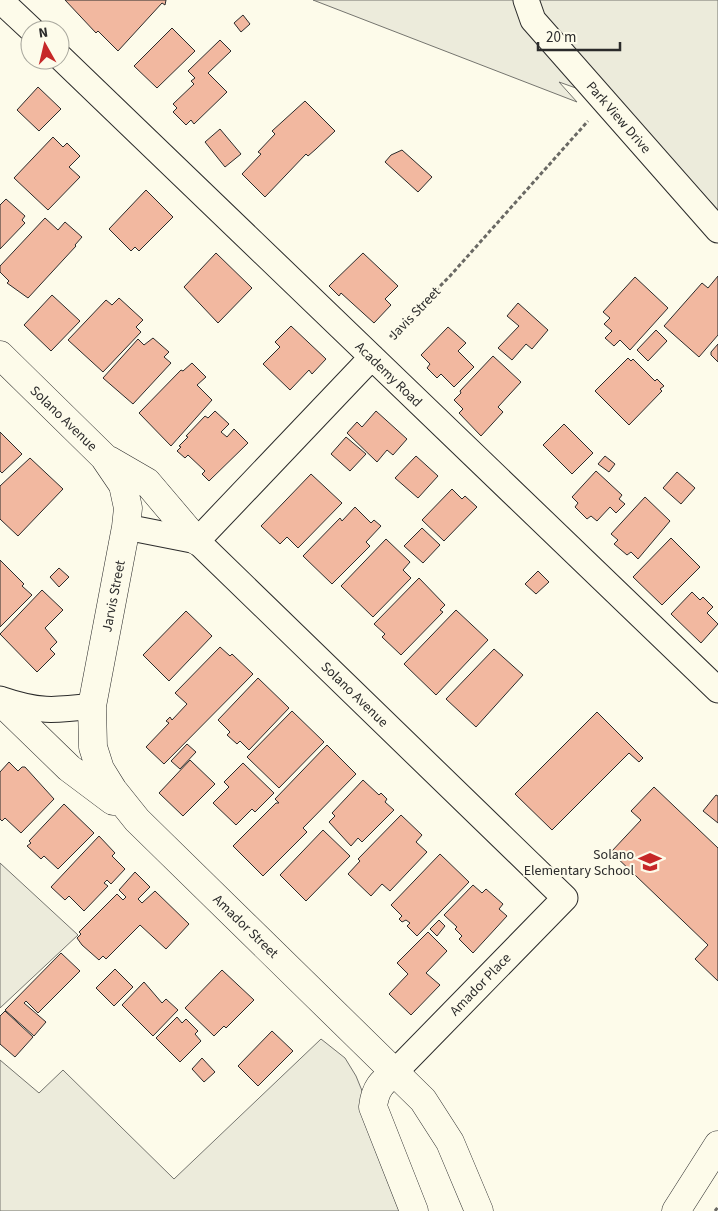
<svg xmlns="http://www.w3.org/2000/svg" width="718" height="1211" font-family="'Source Sans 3',sans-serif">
	<rect width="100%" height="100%" fill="#fdfbea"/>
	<path fill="#ecebdb" stroke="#74746e" d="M313,0h405v210l-97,-106 -62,-22 18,20z
		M0,863l78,72 -78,73z
		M321,1039l24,19 11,18 55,135h-411v-151l39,33 24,-23 111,109z"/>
	<path fill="#f2b8a0" stroke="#2b2b2b" d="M65,0h101l-1,5 -3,-2 -44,48 -20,-20 -2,2z
		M243,15l7,9 -9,8 -7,-9z
		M172,28l23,23 -38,37 -23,-22z
		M220,40l11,11 -23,22 19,19 -33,32 -3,-4 -5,5 -13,-13 4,-4 -4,-4 21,-20 -3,-3 4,-3 -7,-7z
		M38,87l23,22 -22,22 -22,-21z
		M305,101l30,30 -19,18 -8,7 -2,-2 -41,43 -23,-23 19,-20 -3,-2 17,-18 -3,-3z
		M220,129l21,25 -16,13 -20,-25z
		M53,137l10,10 4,-4 13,13 -11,11 11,10 -32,33 -34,-32z
		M402,150l30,27 -14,15 -33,-30 6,-7z
		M146,190l27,27 -34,34 -4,-4 -4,4 -22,-22z
		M6,199l19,17 -3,4 3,3 -25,26v-44z
		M45,218l13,12 7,-8 17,15 -7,8 1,1 -48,52 -21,-15 2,-2 -9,-9v-6z
		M216,253l36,35 -34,35 -34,-36z
		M363,253l35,33 -13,13 6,6 -17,18 -33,-30 -2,3 -10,-10z
		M718,276v59l-19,22 -35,-31 38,-43 6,5z
		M635,277l33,31 -38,42 -10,-10 -6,6 -9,-8 7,-7 -8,-7 6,-6 -7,-6z
		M52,295l28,26 -29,30 -27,-26z
		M119,298l24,22 -7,7 5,5 -38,40 -35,-32 38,-40 6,5z
		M518,303l30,27 -16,19 -6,-5 -14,16 -14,-12 21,-22 -12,-10z
		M291,326l35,33 -14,15 -3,-4 -19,20 -27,-26 17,-17 -5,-5z
		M448,327l18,16 -8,8 16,16 -20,20 -13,-13 -4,4 -10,-10 3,-4 -9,-9z
		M656,330l11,11 -19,20 -11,-11z
		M153,338l16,14 -5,5 7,6 -38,41 -30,-26 35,-39 6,6z
		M718,344v18l-7,-7v-3z
		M493,356l28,26 -23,25 5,5 -22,24 -22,-23 4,-4 -9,-9 7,-7 -1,-2z
		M628,358l3,3 2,-2 22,22 2,-2 7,7 -4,3 2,2 -33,34 -34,-34z
		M192,363l14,14 -9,8 15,15 -41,46 -32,-33 42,-43 2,1z
		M215,411l14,13 -8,8 6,5 7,-8 14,14 -39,38 -7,-7 3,-3 -17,-16 -3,3 -8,-7 4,-4 -2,-1 9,-9 -2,-1 19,-20 3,2z
		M376,411l31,28 -14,16 -6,-5 -10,12 -30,-29 10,-11 5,5z
		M564,424l29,29 -21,21 -29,-29z
		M0,432l22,22 -20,19 -2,-2z
		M346,437l20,17 -16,17 -19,-17z
		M416,456l22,20 -20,22 -23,-20z
		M605,456l10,8 -6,8 -11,-8z
		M30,458l33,31 -45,47 -18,-17v-33z
		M596,471l26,24 -3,4 6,5 -9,9 -6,-6 -13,14 -6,-5 -4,3 -12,-12 3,-4 -6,-6z
		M677,472l18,16 -14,16 -18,-16z
		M311,474l31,29 -44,45 -11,-11 -7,7 -19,-18z
		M452,489l10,10 3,-3 12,11 -33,34 -22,-21z
		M645,497l25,24 -32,38 -7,-7 -4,3 -13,-11 4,-4 -7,-6z
		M355,507l16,16 3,-3 7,6 -15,16 4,4 -38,38 -29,-28 37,-38 2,3z
		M422,528l18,17 -17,18 -19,-17z
		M671,538l29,29 -38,38 -29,-28z
		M386,539l24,23 -7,8 8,8 -38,39 -32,-31z
		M0,560l24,24 -2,2 10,9 -32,32z
		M59,568l10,9 -10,10 -9,-10z
		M538,571l11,11 -13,12 -11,-10z
		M419,578l26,27 -5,5 3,2 -42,43 -19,-18 3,-3 -11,-10z
		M42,590l21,20 -18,18 12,14 -7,7 5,5 -18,18 -37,-38z
		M692,592l8,8 3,-3 10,10 -6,6 11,11 -17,19 -30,-29z
		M456,610l32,30 -52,55 -32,-31z
		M186,611l26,25 -43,45 -26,-26z
		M220,647l10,9 2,-2 21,20 -89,90 -18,-17 23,-24 -3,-2 4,-4 2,3 15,-16 -12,-11z
		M494,649l29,26 -47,52 -30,-28z
		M258,678l31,30 -40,42 -9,-9 -3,3 -10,-9 3,-3 -12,-12z
		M292,711l32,31 -45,46 -32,-31z
		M597,712l46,46 -4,4 -10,-9 -77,77 -37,-36z
		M187,744l9,8 -16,17 -9,-8z
		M327,745l29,29 -53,54 4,4 -44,44 -30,-30 43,-43h3l-4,-4z
		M190,760l25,24 -32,32 -24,-23z
		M9,762l9,9 4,-4h3l29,32 -33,34 -16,-15 -3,3 -2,-2v-47z
		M243,763l31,30 -19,19 -3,-3 -16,16 -23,-22 16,-16 -5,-5z
		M363,780l16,15 2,-2 6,6 -2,3 9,8 -32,32 -4,-4 -7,8 -22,-24 6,-6 -3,-3z
		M654,787l64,61v133l-23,-22 13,-14 -97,-93 30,-32 -10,-9z
		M716,795l2,1v27l-15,-12z
		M64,804l30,29 -36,36 -14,-13 -3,3 -14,-13 4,-3 -2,-2z
		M401,815l21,20 -6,7 11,10 -37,39 -8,-7 -11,12 -23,-22 12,-13 -2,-2z
		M323,830l27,26 -44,45 -26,-26z
		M99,836l16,17 -3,3 13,13 -14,15 -4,-4 -3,3 4,3 -24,25 -15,-15 -4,4 -14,-13z
		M440,854l29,28 -52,54 -10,-10 3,-3 -4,-3 -4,2 -3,-3 3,-3 -11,-11z
		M135,872l15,15 -12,12 4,4 13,-12 34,33 -23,25 -26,-24 -34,34 -3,-3 -4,4 -17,-15 -5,-7 4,-4 -2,-2 38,-38 6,6 3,-3 -7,-7z
		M473,885l9,8 4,-4 17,15 -4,5 8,7 -34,37 -14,-14 3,-3 -7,-7 2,-2 -13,-12z
		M439,920l6,6 -8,10 -7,-7z
		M428,932l19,19 -21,22 14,12 -29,30 -22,-21 19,-20 -11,-11z
		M61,953l19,18 -42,42 -12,-12 -2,2 22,19 -12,14 -29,-26z
		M115,969l18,18 -19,19 -18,-18z
		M222,970l32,30 -28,28 -2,-2 -10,10 -29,-28z
		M144,982l18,21 4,-4 12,11 -25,26 -31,-31z
		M5,1011l28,26 -18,20 -15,-13v-28z
		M177,1017l5,6 4,-4 12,12 -3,3 6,7 -21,21 -24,-24z
		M272,1031l21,20 -35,35 -20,-20z
		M202,1058l13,14 -11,10 -12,-13z"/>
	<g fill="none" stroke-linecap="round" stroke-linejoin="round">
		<defs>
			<path id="minor" d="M0,0l32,30
				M526,0l7,20 185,210
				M60,57l658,633
				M126,527l71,14 368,357 -169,173
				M197,541l175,-184
				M0,699c38,13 53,12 92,7"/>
			<path id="secondary" d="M0,355l104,102 19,28 5,23 -2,19 -34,179 1,41 7,22 13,21 24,30 286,280 27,42 29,69
				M109,460l38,22 50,59
				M0,701l69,67 44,33"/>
			<path id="motorway" d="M396,1071c-14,11 -21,17 -23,36l41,104
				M676,1211l42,-66"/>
		</defs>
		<use href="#minor" stroke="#2b2b2b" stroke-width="27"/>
		<use href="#secondary" stroke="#2b2b2b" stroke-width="29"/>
		<use href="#motorway" stroke="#2b2b2b" stroke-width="29"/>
		<path stroke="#6a6964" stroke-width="3" stroke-dasharray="4 2.5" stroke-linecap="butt" d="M390,337l60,-61 138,-155
			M715,1211l3,-4"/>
		<use href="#minor" stroke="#fdfbea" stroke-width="25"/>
		<use href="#secondary" stroke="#fdfbea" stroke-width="28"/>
		<use href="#motorway" stroke="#fdfbea" stroke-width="28"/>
	</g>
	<defs>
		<symbol id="school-bare" viewBox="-9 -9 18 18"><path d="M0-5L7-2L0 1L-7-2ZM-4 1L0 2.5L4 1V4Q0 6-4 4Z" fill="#c62828" stroke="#fdfbea" stroke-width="2.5" paint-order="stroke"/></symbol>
	</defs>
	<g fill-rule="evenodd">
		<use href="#school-bare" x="634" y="846" width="32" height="32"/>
	</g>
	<g text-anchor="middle" stroke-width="4" stroke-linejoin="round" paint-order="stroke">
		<g font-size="14" fill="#2b2b2b" stroke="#fdfbea">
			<text transform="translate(619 117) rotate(49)" y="5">Park View Drive</text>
			<text transform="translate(414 313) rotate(-46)" y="5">Javis Street</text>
			<text transform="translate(389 374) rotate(44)" y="5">Academy Road</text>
			<text transform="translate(64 418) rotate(44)" y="5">Solano Avenue</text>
			<text transform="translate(113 596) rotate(-79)" y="5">Jarvis Street</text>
			<text transform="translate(355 694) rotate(44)" y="5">Solano Avenue</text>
			<text transform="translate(246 926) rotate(44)" y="5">Amador Street</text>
			<text transform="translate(480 984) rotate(-46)" y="5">Amador Place</text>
		</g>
		<g font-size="14" fill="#2b2b2b" stroke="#fdfbea" text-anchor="end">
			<text x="634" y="859">Solano<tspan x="634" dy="16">Elementary School</tspan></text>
		</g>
	</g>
	<g transform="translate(45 45) rotate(352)"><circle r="24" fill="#fdfbea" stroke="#a9a89e"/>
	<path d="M0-4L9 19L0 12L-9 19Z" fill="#c62828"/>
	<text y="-8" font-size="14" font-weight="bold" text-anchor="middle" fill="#2b2b2b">N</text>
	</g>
	<path d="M538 42v8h82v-8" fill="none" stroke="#2b2b2b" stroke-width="2.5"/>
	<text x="546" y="42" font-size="15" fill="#2b2b2b" stroke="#fdfbea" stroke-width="4" paint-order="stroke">20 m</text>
</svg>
